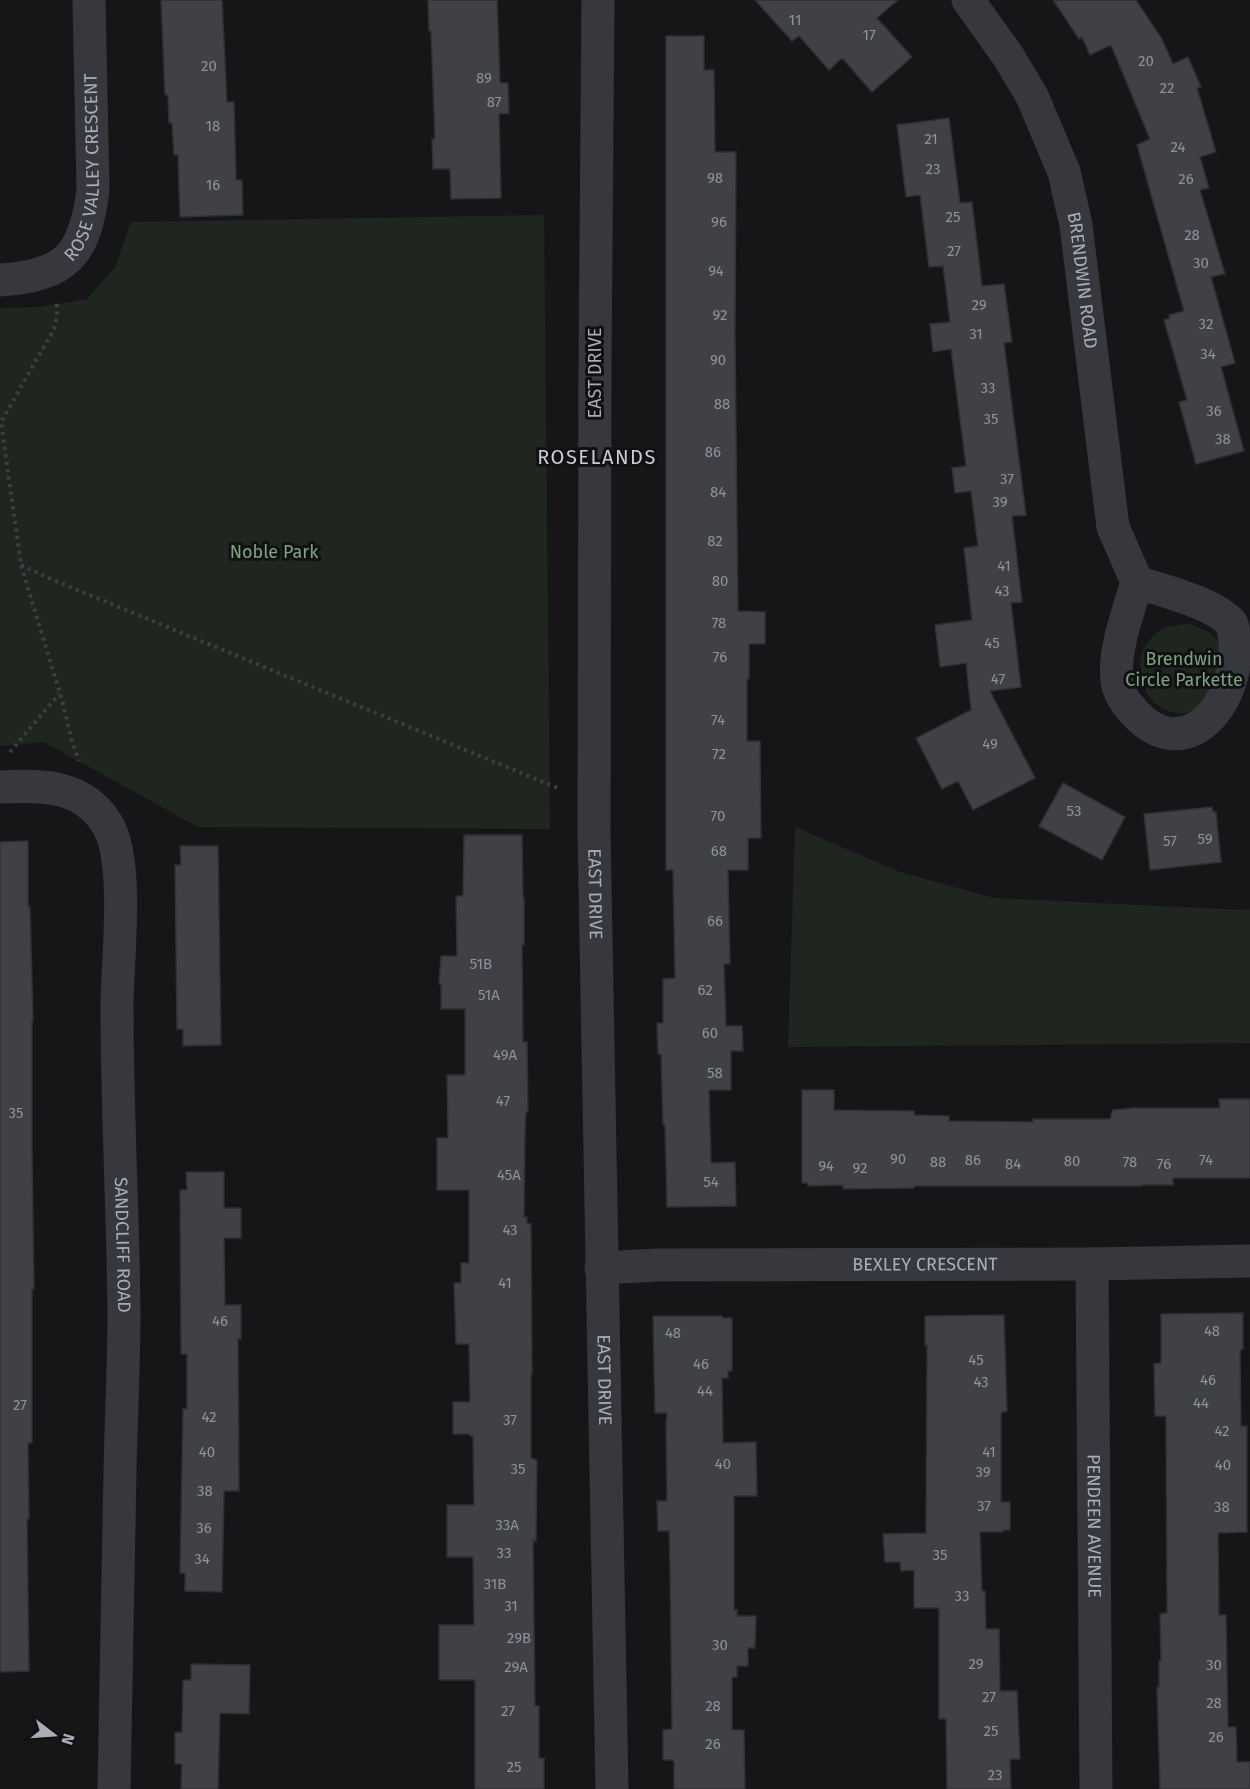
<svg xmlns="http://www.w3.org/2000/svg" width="1250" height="1789" font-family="'Fira Sans',sans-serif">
	<rect width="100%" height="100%" fill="#161618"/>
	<path fill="#1e261f" d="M544,215l6,614 -352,-2 -154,-85 -44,4v-438l39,-1 48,-8 28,-32 16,-45z
		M1189,624c23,7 32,15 39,38l-28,48c-9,2 -18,5 -28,2 -36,-9 -44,-63 -11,-82 9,-5 18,-5 28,-6z
		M795,827l105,45 94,26 248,12 8,-1v134l-462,4z"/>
	<path fill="#404145" stroke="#303034" stroke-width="1.5" d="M161,0h61l5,102h7l2,78h6l1,35 -63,2 -2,-62h-4l-2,-32h-3l-1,-28h-3z
		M428,0h69l3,83h8l1,30 -10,1 2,84 -50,1 -1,-30h-17l-1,-30h3l-4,-108h-2z
		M755,0h143l-21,18 35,39 -40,35 -30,-34 -13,12 -30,-34 -7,5z
		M1053,0h83l26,39 11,25 15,-7 13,30 -4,1 19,64 -16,5 9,31 -9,2 25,84 -14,3 24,86 -14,4 23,84 -48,13 -17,-62 8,-2 -23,-80 6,-2 -1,-3 15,-4 -47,-166 13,-6 -39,-94 -21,10 -8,-18 -3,2z
		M666,36h38v34h10l1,82h21l-1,183 3,276 27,1v32h-16v35h-2v62h13l1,97h-13v32h-20l2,94h-6l2,62h16l1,25h-12v39h-22l2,73 24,-1 1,44 -69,1 -2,-82h-2l-2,-71h-3l-1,-31h6v-44l12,-1 -2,-108h-7z
		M949,118l11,85 12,-1 10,84 22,-2 8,58 -8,1 22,172 -14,1 10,86 -11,1 10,84 -31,4 45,87 -62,32 -15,-29 -16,8 -26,-51 55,-28 -5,-47 -26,4 -5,-42 37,-5 -8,-72 14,-2 -7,-55 -16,2 -3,-25 14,-2 -15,-117 -18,3 -3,-28 20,-2 -7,-56 -14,1 -9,-72 -14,2 -9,-72z
		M1063,783l62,34 -23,43 -63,-34z
		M1212,807l1,5h3l5,50 -71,8 -6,-56z
		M464,835h58l1,63h1v47h-2l1,97h4l1,70h-2l-1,19 -1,86h3v7h4l1,150h-1v84l6,2 -1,81 -3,-1 2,166h4v52h5v31h-69v-109h-36v-55h35l-1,-68h-26v-52h27l-1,-69h-3v-2h-17v-32h17l-1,-58h-13l-2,-61h7v-20h8v-73h-32v-52h11l-1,-63h18v-66h-24v-25h-2l2,-28h16l-1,-60h7z
		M28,841v65h2l3,115h-1v128l2,140h-2v154h-4l1,76h-2l2,152 -29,1v-830z
		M180,846h38l3,199 -38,1v-17h-6l-2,-164h6z
		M802,1090h32v20l80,1v4l35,1v5l84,1v-3h77l3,-9 21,-2h86l-1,-9h31v79h-77v7h-31v1h-228v2l-71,1v-4l-35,1v-3h-6z
		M186,1172h38v36h17v30h-17l1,67h16v34h-3l1,152h-15l-2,101 -37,-1v-18h-5l3,-164h4v-55h-6l-1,-164h7z
		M1243,1313v36l-3,1 1,76h6v106l-29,1 1,82h7l2,112h8l1,35h13v27h-90l-3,-102h2v-26h2l-1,-47 7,-1 -1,-197h-11l-1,-52 7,-1v-49z
		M1004,1315l3,96 -5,1 -1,3v87h9v28h-7v2h-23l2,59h3l1,38h13l1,62h17l3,68h-10l1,30h-64l-1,-70h-7v-111h-25v-38l-13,1 -1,-9h-15l-2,-28 43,-1 1,-188h-2v-29z
		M653,1316h69v2h10v53h-4v7h-6l1,65 33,-1 1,54h-23v114h3v6h19l-1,32h-7v18h-11v11h-5v53h12l1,59h-71v-27l-2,-2h-9v-30l9,-1 -2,-163 -1,-35h-11l-1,-30h10l-1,-77 1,-11h-12z
		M191,1664l59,1 -1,49 -29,-1 -2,76h-37l1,-25h-7v-31l7,-1 1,-52h8z"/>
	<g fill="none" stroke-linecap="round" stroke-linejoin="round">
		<path stroke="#3d3f44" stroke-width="4" stroke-dasharray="3 4.5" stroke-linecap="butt" d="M57,304v12l-3,13 -53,93 20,143 41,135 10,41 7,20
			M21,565l25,12 514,212
			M10,752l49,-58"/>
		<g stroke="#37383d" stroke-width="33">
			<path id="s1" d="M598,0l-3,365 -1,468 18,956"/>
			<path id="s2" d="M968,0l40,56 24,40 32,76 12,53 37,302 24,55"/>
			<path id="s3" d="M0,280c66,-4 85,-25 93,-90l-4,-190"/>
			<path d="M1137,582c26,9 78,21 95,42 18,67 -43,151 -99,87 -8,-8 -15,-20 -16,-31 -4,-29 12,-70 20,-98z"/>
			<path id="s4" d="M0,787c40,-2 83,-3 107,37 23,36 10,138 10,183 0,102 6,204 7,306 0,53 -3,106 -4,159 -2,106 -4,211 -6,317"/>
			<path id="s5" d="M1092,1264l4,525"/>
			<path id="s6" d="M601,1268l56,-3 435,-1 158,-3"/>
		</g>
	</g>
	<g text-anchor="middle" stroke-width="6" stroke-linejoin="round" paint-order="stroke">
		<g font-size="15" fill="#8e929b">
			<text x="795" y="25">11</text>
			<text x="869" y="40">17</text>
			<text x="1146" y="66">20</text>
			<text x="209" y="71">20</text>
			<text x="484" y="83">89</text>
			<text x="1167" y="93">22</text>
			<text x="494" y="107">87</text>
			<text x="213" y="131">18</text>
			<text x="931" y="144">21</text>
			<text x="1178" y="152">24</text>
			<text x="933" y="174">23</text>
			<text x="715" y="183">98</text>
			<text x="1186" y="184">26</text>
			<text x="213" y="190">16</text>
			<text x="953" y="222">25</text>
			<text x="719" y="227">96</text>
			<text x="1192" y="240">28</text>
			<text x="954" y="256">27</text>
			<text x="1201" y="268">30</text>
			<text x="716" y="276">94</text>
			<text x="979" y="310">29</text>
			<text x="720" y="320">92</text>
			<text x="1206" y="329">32</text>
			<text x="976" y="339">31</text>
			<text x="1208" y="359">34</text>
			<text x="718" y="365">90</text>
			<text x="988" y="393">33</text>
			<text x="722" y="409">88</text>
			<text x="1214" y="416">36</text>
			<text x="991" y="424">35</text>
			<text x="1223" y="444">38</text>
			<text x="713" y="457">86</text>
			<text x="1007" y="484">37</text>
			<text x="718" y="497">84</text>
			<text x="1000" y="507">39</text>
			<text x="715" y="546">82</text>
			<text x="1004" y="571">41</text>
			<text x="720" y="586">80</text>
			<text x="1002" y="596">43</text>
			<text x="719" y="628">78</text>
			<text x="992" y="648">45</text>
			<text x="720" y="662">76</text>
			<text x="998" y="684">47</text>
			<text x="718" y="725">74</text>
			<text x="990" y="749">49</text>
			<text x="719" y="759">72</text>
			<text x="1074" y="816">53</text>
			<text x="718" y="821">70</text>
			<text x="1205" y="844">59</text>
			<text x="1170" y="846">57</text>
			<text x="719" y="856">68</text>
			<text x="715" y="926">66</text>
			<text x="481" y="969">51B</text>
			<text x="705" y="995">62</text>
			<text x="489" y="1000">51A</text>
			<text x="710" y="1038">60</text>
			<text x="505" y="1060">49A</text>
			<text x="715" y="1078">58</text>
			<text x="503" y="1106">47</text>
			<text x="16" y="1118">35</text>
			<text x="898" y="1164">90</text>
			<text x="973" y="1165">86</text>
			<text x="1206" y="1165">74</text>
			<text x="1072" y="1166">80</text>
			<text x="938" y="1167">88</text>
			<text x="1130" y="1167">78</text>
			<text x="1013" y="1169">84</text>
			<text x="1164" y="1169">76</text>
			<text x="826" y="1171">94</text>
			<text x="860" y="1173">92</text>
			<text x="509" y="1180">45A</text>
			<text x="711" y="1187">54</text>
			<text x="510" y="1235">43</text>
			<text x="505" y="1288">41</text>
			<text x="220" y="1326">46</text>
			<text x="1212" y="1336">48</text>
			<text x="673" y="1338">48</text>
			<text x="976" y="1365">45</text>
			<text x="701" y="1369">46</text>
			<text x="1208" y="1385">46</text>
			<text x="981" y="1387">43</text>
			<text x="705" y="1396">44</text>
			<text x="1201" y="1408">44</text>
			<text x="20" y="1410">27</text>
			<text x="209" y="1422">42</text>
			<text x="510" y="1425">37</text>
			<text x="1222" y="1436">42</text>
			<text x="207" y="1457">40</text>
			<text x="989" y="1457">41</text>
			<text x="723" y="1469">40</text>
			<text x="1223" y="1470">40</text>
			<text x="518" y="1474">35</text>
			<text x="983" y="1477">39</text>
			<text x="205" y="1496">38</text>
			<text x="984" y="1511">37</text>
			<text x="1222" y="1512">38</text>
			<text x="507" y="1530">33A</text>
			<text x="204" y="1533">36</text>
			<text x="504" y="1558">33</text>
			<text x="940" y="1560">35</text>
			<text x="202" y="1564">34</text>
			<text x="495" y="1589">31B</text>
			<text x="962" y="1601">33</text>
			<text x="511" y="1611">31</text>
			<text x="519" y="1643">29B</text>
			<text x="720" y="1650">30</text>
			<text x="976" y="1669">29</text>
			<text x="1214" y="1670">30</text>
			<text x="516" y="1672">29A</text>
			<text x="989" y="1702">27</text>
			<text x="1214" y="1708">28</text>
			<text x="713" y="1711">28</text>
			<text x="508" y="1716">27</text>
			<text x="991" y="1736">25</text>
			<text x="1216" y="1742">26</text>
			<text x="713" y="1749">26</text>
			<text x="514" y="1772">25</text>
			<text x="995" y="1780">23</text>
		</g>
		<g font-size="18" fill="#a8adb8" stroke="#111113">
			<text dy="6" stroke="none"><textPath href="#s3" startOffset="168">ROSE VALLEY CRESCENT</textPath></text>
			<text dy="6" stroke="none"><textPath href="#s2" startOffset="308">BRENDWIN ROAD</textPath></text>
			<text transform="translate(595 373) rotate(-90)" y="6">EAST DRIVE</text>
			<text dy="6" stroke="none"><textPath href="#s1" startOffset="894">EAST DRIVE</textPath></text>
			<text dy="6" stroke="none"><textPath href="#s4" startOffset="543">SANDCLIFF ROAD</textPath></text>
			<text dy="6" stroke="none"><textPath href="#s6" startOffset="324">BEXLEY CRESCENT</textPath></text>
			<text dy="6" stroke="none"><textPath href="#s1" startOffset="1380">EAST DRIVE</textPath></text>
			<text dy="6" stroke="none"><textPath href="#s5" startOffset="262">PENDEEN AVENUE</textPath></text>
		</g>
		<g font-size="18" fill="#7fa381" stroke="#111113">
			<text x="274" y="558">Noble Park</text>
			<text x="1184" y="665">Brendwin<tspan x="1184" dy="21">Circle Parkette</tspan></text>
		</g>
		<g font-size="20" letter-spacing="1.5" fill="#c9ccd4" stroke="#111113">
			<text x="597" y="464">ROSELANDS</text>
		</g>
	</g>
	<g transform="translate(54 1735) rotate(107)" stroke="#111113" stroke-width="4.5" paint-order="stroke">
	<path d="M0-4.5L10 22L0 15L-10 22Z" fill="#a8adb8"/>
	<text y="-9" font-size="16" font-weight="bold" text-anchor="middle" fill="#a8adb8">N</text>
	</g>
</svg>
